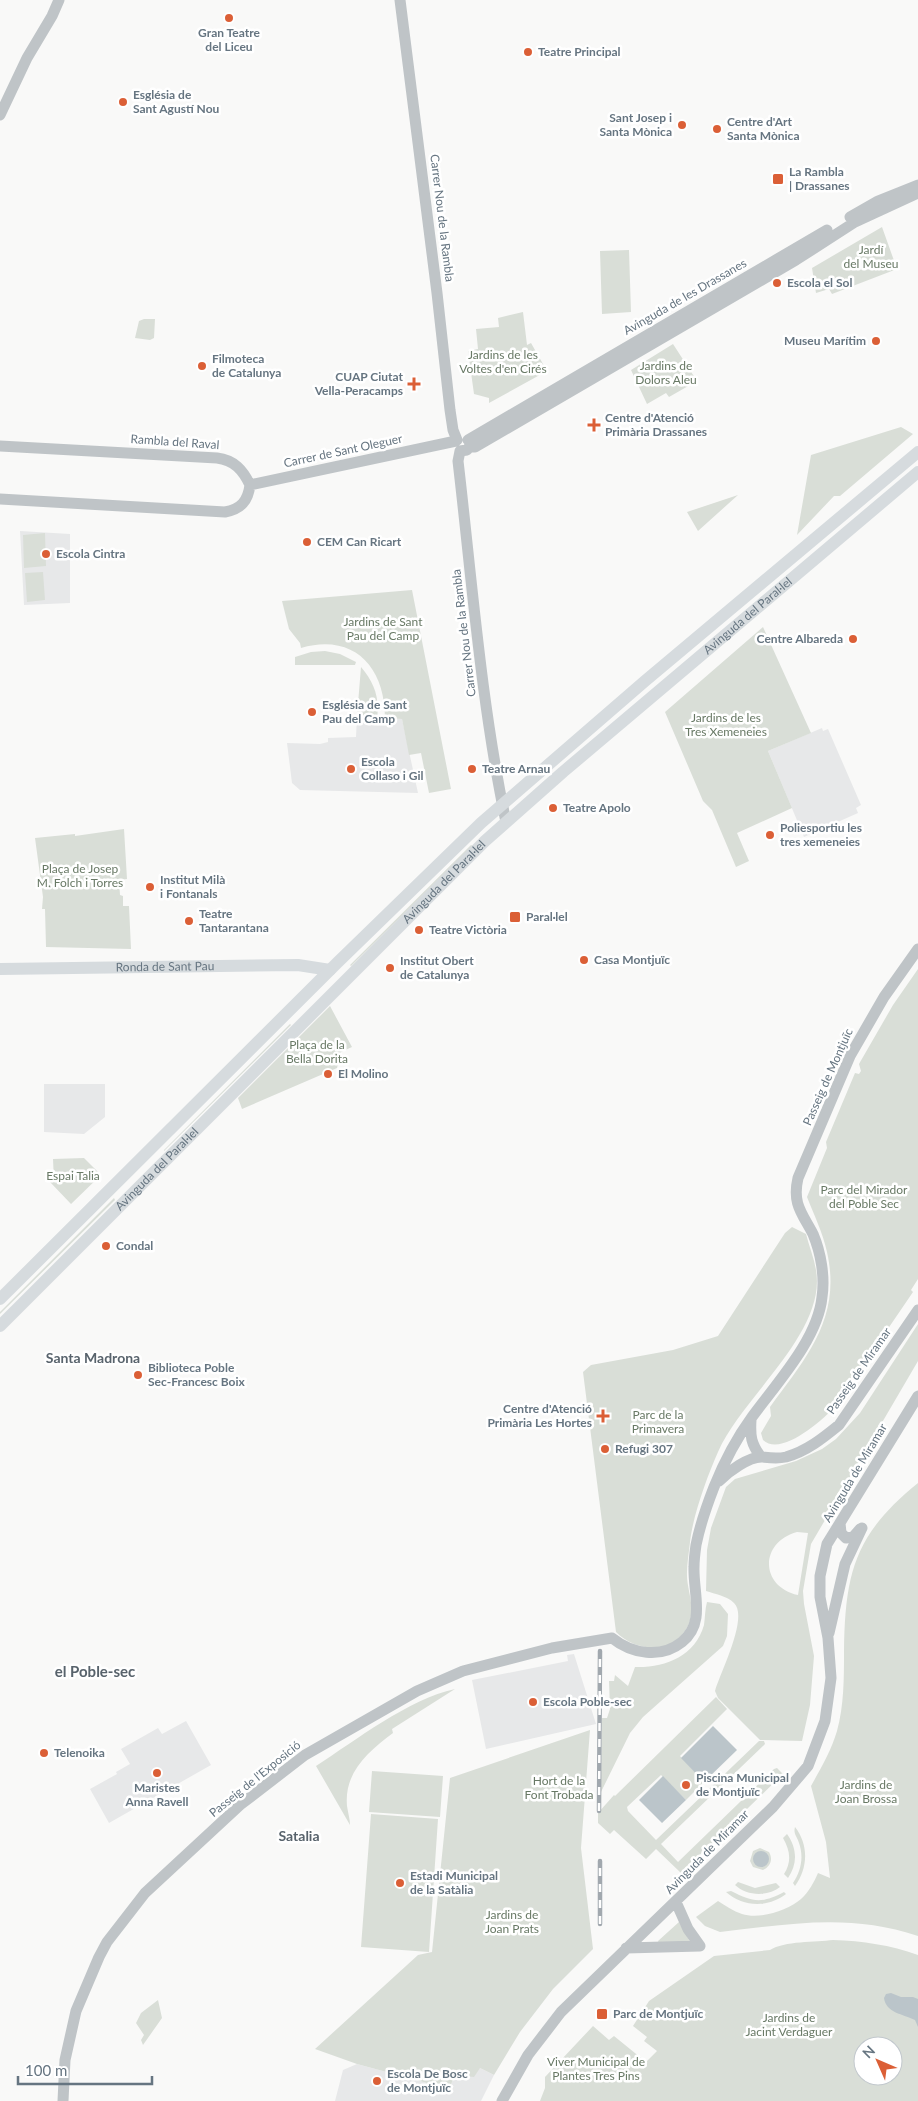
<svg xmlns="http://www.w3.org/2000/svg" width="918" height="2101" font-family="Lato,sans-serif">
	<rect width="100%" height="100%" fill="#f9f9f8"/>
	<path fill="#e7e8e9" d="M20,531l50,3v69l-46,2z
		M357,716l45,3 16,74 -118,-3 -8,-7 -5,-40 33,1 8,-2v-4l28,-1z
		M822,728l1,3 5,-2 33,76 -5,3 2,5 -54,24 -36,-86z
		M44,1084h61v33l-21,17 -40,-2z
		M574,1654l22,70 -110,25 -14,-69 96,-19 -1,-6z
		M186,1721l25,44 -102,58 -19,-34 27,-15 -1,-2 14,-8 -9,-15 37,-21 4,6z
		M357,2064l92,25 6,-14 25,-7 14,7 -13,26h-146l8,-31z"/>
	<path fill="#d9ded7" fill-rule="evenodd" d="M882,227l15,42 -65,25 -3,-5 -13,4 -4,-25z
		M629,250l2,62 -29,2 -2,-63z
		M523,312l4,33 4,-2 16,28 -58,32v-5l-15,-4 -6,-43 10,-2 -2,-20 23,-2 -1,-9z
		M144,319h11l-1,19 -4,2 -15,-2 4,-17z
		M673,344l24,37 -28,16 -3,-4 -19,11 -16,-34z
		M901,427l12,7 -73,62h-6l-37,39 14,-80z
		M738,495l-40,36 -11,-19z
		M45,533l1,33 -22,2 -1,-33z
		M43,572l2,28 -18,2 -2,-29z
		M412,590l39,199 -22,4 -8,-40 -12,2 -7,-36 -17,-1c0,-52 -32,-85 -84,-70l-1,-5 -11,-14 -7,-28z
		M763,627l48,106 -43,18 24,57 -55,25 12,28 -13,6 -24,-57 -9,-9 -38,-89z
		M325,651l15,3 16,8 -1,3h-60v-8l16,-5z
		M361,667c13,15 19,31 16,51l-20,-2z
		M124,829l3,50 -8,1 1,15 3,1v10h6l2,43 -85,-2 -1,-38h-3l1,-12 -8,-59 40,-4v2z
		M471,845l2,1 -122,120 -1,-1z
		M918,969v310l-7,11 2,2 -79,116c-13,13 -53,49 -71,32l-2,-7 10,-17 -1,-9c36,-49 72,-89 57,-155 -4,-19 -13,-37 -20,-55l20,-49 -1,-6 29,-69 4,1 2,-3 -2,-7 34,-59z
		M330,1006l22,41 -11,5 -4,16 -95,41 -4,-11z
		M290,1024l1,1 -127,126v-1z
		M84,1158l17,17 -30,29 -21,-22h4l-1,-23z
		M114,1198l1,2 -115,114v-2z
		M792,1227l14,7c3,12 8,24 10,36 11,63 -75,128 -98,182 -11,25 -25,63 -28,90 -1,10 -3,21 -3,30 -1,20 12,38 -2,59 -17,25 -51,19 -69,1l-33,-260 8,-7 82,-15 45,-14 67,-103z
		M918,1324v37l-107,183 -8,47 1,13 10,52 -4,49 -8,36 -42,-1 -42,-42 -3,-7c5,-18 34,-74 19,-88 -7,-7 -19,-9 -28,-12l1,-41 4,-22 15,-41 9,-8 61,-18 26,-12 14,-10 24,-26zM797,1532l11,1 -10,62c-39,-9 -38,-53 -1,-63z
		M918,1483v453c-68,-23 -128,-12 -198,-4l-15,-6 -9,-9 22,-16c8,5 15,10 24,13 18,6 46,-4 59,-15 8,-7 13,-17 17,-26l12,5 -4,-36 -15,-56c10,-18 20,-35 26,-55 7,-25 7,-53 7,-79 1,-80 11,-118 74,-169z
		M707,1602l13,2 8,10 -1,22 -4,10 -80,71 -13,16 -29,59 1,-74h5l3,-9 -1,-28h5l1,-6 13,11 7,-19c29,1 60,-10 69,-42 1,-7 1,-16 3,-23z
		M455,1689l-63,40 1,4c-25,19 -49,39 -46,73 1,7 3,13 3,19l-34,-59c40,-26 93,-67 139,-77z
		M716,1697l11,12 -47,47 24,26 -18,18 -25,-25 -34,32 1,4 28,29 103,-99h5l1,3 -104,100 17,18 96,-93 3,-1 6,6 -102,99 -25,-24 -10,10 -32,-29 -4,4 -12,-11v-10l16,-18 1,1z
		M590,1730l-9,118 12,101 -40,40 -33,43 -26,43 -14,-7 -6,9 -19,-2 -6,14 -92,-25 -42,-15 103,-94 14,-3 18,-174z
		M372,1771l71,5 -3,41 -71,-5z
		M371,1814l67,5 -9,133 -68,-5z
		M795,1827c14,18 13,41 0,59l-2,-3c8,-12 11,-26 6,-40 -2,-7 -6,-9 -4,-16z
		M787,1834c10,14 11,30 1,44l-4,-4c8,-12 6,-24 -1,-36z
		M760,1848l9,4c4,7 2,14 -6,18l-10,-3 -3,-6 3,-10z
		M738,1882l17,6 21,-5 4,4c-13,10 -33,9 -45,-2z
		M731,1891c22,11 30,13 53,1l2,2c-18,14 -43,13 -60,-2z
		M679,1922l11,20 -31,3 -1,-4z
		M833,1940c30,1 57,5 85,15v146h-378l5,-13v-11l48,-51 16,14 5,-4 32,26 11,-11 -13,-10 3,-4 -14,-11 16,-25 65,-45 56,-6c14,-9 46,-8 63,-10zM863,2046h30v30h-30z
		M158,2000l4,18 -19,27 -2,-5 3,-5 -8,-12 5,-10z"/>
	<path fill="#bbc5ca" d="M713,1726l24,24 -33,32 -23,-24z
		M663,1776l23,24 -24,23 -23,-23z
		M753 1859a8 8 0 1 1 16 0a8 8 0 1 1-16 0Z
		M891,1993l10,4h12l5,2v28l-3,-7c-12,-6 -29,-7 -31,-22l2,-4z"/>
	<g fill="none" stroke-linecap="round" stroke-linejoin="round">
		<path stroke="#bfc4c7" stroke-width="11" d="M400,0l37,293 13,117 3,20 4,10
			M0,115l27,-57 25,-42 7,-16
			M850,217l28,-16 40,-16
			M468,440l359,-210
			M0,446l217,12c17,2 26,12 33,27 -2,16 -9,24 -25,27l-225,-13
			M460,451l7,-1 2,-3h6l321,-187 59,-38 63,-29
			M460,451l-2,10c14,120 23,242 48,361
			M250,485l206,-44
			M751,1420c-1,16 0,24 10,37
			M719,1481c9,-9 30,-25 44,-24 8,1 14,2 23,0 21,-6 37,-19 53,-32l79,-115
			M840,1523l1,10 5,5 7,-1 7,-8
			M829,1633l16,-69 17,-36
			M676,1902l12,27 12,17
			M626,1948l74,-2
			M63,2101l2,-41 11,-49 23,-54 8,-15 38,-49 95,-88 65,-50 112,-64 46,-20 89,-23 60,-10c20,16 49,21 70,4 24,-19 11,-49 12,-75 0,-7 1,-15 2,-22 4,-20 11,-40 18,-58 10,-25 22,-48 38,-70 24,-33 66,-78 70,-120 3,-20 -1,-44 -9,-63 -11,-21 -21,-30 -15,-56l52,-122 34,-59 34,-48
			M502,2101l26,-46 33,-43 212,-205 35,-41 17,-45 6,-43 -3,-40 -8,-41v-21l7,-32 91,-148"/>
		<g stroke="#d6dbde" stroke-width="12">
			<path id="s1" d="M0,969l298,-4 32,5"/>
			<path d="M0,1299l337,-336 144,-140 164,-142 273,-229"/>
			<path id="s2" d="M0,1326l485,-485 78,-69 355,-300"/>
		</g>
		<defs>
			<path id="rail" d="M599,1811l1,-160
				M600,1924v-63"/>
		</defs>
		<use href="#rail" stroke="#a1a8ae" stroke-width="4.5"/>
		<use href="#rail" stroke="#fff" stroke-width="2.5" stroke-dasharray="8" stroke-linecap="butt"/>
	</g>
	<g fill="#db5f36" stroke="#fff" stroke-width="2">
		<circle cx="229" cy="18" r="5"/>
		<circle cx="528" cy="52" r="5"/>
		<circle cx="123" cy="102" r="5"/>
		<circle cx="682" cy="125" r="5"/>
		<circle cx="717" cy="129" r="5"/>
		<rect x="772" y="173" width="12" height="12" rx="2.5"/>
		<circle cx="777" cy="283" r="5"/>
		<circle cx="876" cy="341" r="5"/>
		<circle cx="202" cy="366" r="5"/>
		<path d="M411.5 376.5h5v5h5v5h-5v5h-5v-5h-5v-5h5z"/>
		<path d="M591.5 417.5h5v5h5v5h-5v5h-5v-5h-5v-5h5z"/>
		<circle cx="307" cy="542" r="5"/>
		<circle cx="46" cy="554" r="5"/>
		<circle cx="853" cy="639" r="5"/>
		<circle cx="312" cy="712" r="5"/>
		<circle cx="351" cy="769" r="5"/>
		<circle cx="472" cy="769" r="5"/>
		<circle cx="553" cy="808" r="5"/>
		<circle cx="770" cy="835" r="5"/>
		<circle cx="150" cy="887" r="5"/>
		<rect x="509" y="911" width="12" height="12" rx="2.5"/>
		<circle cx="189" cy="921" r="5"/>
		<circle cx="419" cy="930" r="5"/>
		<circle cx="584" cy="960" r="5"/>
		<circle cx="390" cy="968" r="5"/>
		<circle cx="328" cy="1074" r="5"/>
		<circle cx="106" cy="1246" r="5"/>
		<circle cx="138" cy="1375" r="5"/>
		<path d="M600.5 1408.5h5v5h5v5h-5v5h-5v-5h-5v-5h5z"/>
		<circle cx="605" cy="1449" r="5"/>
		<circle cx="533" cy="1702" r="5"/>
		<circle cx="44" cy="1753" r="5"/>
		<circle cx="157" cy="1773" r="5"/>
		<circle cx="686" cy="1785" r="5"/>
		<circle cx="400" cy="1883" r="5"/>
		<rect x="596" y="2008" width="12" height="12" rx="2.5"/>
		<circle cx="377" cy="2081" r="5"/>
	</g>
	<g text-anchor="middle" stroke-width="5" stroke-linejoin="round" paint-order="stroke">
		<g font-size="12" font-weight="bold" fill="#667581" stroke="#fff" text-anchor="start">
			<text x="229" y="37" text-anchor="middle">Gran Teatre<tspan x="229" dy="14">del Liceu</tspan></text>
			<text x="538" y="56">Teatre Principal</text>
			<text x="133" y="99">Església de<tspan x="133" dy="14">Sant Agustí Nou</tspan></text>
			<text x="672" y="122" text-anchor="end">Sant Josep i<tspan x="672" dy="14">Santa Mònica</tspan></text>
			<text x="727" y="126">Centre d'Art<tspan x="727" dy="14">Santa Mònica</tspan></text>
			<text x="789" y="176">La Rambla<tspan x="789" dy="14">| Drassanes</tspan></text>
			<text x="787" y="287">Escola el Sol</text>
			<text x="866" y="345" text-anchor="end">Museu Marítim</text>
			<text x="212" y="363">Filmoteca<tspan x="212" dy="14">de Catalunya</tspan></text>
			<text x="403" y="381" text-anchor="end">CUAP Ciutat<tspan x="403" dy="14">Vella-Peracamps</tspan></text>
			<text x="605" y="422">Centre d'Atenció<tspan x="605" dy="14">Primària Drassanes</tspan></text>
			<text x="317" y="546">CEM Can Ricart</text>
			<text x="56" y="558">Escola Cintra</text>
			<text x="843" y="643" text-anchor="end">Centre Albareda</text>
			<text x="322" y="709">Església de Sant<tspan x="322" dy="14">Pau del Camp</tspan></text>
			<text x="361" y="766">Escola<tspan x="361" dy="14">Collaso i Gil</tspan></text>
			<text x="482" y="773">Teatre Arnau</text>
			<text x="563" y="812">Teatre Apolo</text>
			<text x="780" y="832">Poliesportiu les<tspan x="780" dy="14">tres xemeneies</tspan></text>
			<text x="160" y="884">Institut Milà<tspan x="160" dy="14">i Fontanals</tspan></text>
			<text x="199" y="918">Teatre<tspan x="199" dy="14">Tantarantana</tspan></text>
			<text x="526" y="921">Paral·lel</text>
			<text x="429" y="934">Teatre Victòria</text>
			<text x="594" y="964">Casa Montjuïc</text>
			<text x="400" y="965">Institut Obert<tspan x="400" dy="14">de Catalunya</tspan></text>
			<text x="338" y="1078">El Molino</text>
			<text x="116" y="1250">Condal</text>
			<text x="148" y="1372">Biblioteca Poble<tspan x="148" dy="14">Sec-Francesc Boix</tspan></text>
			<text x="592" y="1413" text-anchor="end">Centre d'Atenció<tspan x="592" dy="14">Primària Les Hortes</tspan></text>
			<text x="615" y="1453">Refugi 307</text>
			<text x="543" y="1706">Escola Poble-sec</text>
			<text x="54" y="1757">Telenoika</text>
			<text x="696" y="1782">Piscina Municipal<tspan x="696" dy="14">de Montjuïc</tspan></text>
			<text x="157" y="1792" text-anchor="middle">Maristes<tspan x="157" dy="14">Anna Ravell</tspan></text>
			<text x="410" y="1880">Estadi Municipal<tspan x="410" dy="14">de la Satàlia</tspan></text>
			<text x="613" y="2018">Parc de Montjuïc</text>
			<text x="387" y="2078">Escola De Bosc<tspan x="387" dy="14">de Montjuïc</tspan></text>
		</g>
		<g font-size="12" fill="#667581" stroke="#fff">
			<text transform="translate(442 218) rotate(83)" y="4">Carrer Nou de la Rambla</text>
			<text transform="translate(685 297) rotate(-30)" y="4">Avinguda de les Drassanes</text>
			<text transform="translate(175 442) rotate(4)" y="4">Rambla del Raval</text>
			<text transform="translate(343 451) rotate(-12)" y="4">Carrer de Sant Oleguer</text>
			<text dy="4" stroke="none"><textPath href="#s2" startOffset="1032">Avinguda del Paral·lel</textPath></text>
			<text transform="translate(464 633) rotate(-97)" y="4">Carrer Nou de la Rambla</text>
			<text dy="4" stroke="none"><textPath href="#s2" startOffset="628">Avinguda del Paral·lel</textPath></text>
			<text dy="4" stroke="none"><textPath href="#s1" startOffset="165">Ronda de Sant Pau</textPath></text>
			<text transform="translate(828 1077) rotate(-66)" y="4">Passeig de Montjuïc</text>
			<text dy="4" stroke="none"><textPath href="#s2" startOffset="222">Avinguda del Paral·lel</textPath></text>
			<text transform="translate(859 1371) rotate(-55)" y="4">Passeig de Miramar</text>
			<text transform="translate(855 1473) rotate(-59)" y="4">Avinguda de Miramar</text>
			<text transform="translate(255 1779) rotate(-39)" y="4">Passeig de l'Exposició</text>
			<text transform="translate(707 1852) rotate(-45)" y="4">Avinguda de Miramar</text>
		</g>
		<g font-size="12" fill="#687965" stroke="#fff">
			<text x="871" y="254">Jardí<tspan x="871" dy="14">del Museu</tspan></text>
			<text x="503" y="359">Jardins de les<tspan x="503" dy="14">Voltes d'en Cirés</tspan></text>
			<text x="666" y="370">Jardins de<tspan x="666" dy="14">Dolors Aleu</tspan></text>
			<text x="383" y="626">Jardins de Sant<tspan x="383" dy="14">Pau del Camp</tspan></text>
			<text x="726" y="722">Jardins de les<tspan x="726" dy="14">Tres Xemeneies</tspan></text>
			<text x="80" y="873">Plaça de Josep<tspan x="80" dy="14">M. Folch i Torres</tspan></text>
			<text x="317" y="1049">Plaça de la<tspan x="317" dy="14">Bella Dorita</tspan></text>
			<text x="73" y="1180">Espai Talia</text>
			<text x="864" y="1194">Parc del Mirador<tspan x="864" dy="14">del Poble Sec</tspan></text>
			<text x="658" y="1419">Parc de la<tspan x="658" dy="14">Primavera</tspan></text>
			<text x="559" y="1785">Hort de la<tspan x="559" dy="14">Font Trobada</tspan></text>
			<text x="866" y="1789">Jardins de<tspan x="866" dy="14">Joan Brossa</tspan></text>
			<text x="512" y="1919">Jardins de<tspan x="512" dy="14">Joan Prats</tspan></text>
			<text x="789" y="2022">Jardins de<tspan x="789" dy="14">Jacint Verdaguer</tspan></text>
			<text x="596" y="2066">Viver Municipal de<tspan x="596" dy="14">Plantes Tres Pins</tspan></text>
		</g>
		<g font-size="14" font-weight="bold" fill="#58636c" stroke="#fff">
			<text x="93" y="1363">Santa Madrona</text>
			<text x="299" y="1841">Satalia</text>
		</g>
		<g font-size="15" font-weight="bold" fill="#58636c" stroke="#fff">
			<text x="95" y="1677">el Poble-sec</text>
		</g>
	</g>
	<g transform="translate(878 2061) rotate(315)"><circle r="24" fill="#ffffff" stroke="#c2c8cd"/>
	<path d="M0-4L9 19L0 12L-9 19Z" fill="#db5f36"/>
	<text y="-8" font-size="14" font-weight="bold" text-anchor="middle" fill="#667581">N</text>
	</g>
	<path d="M18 2076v8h134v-8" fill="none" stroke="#667581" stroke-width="2.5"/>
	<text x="25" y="2076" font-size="15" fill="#667581" stroke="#ffffff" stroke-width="4" paint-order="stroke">100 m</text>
</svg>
